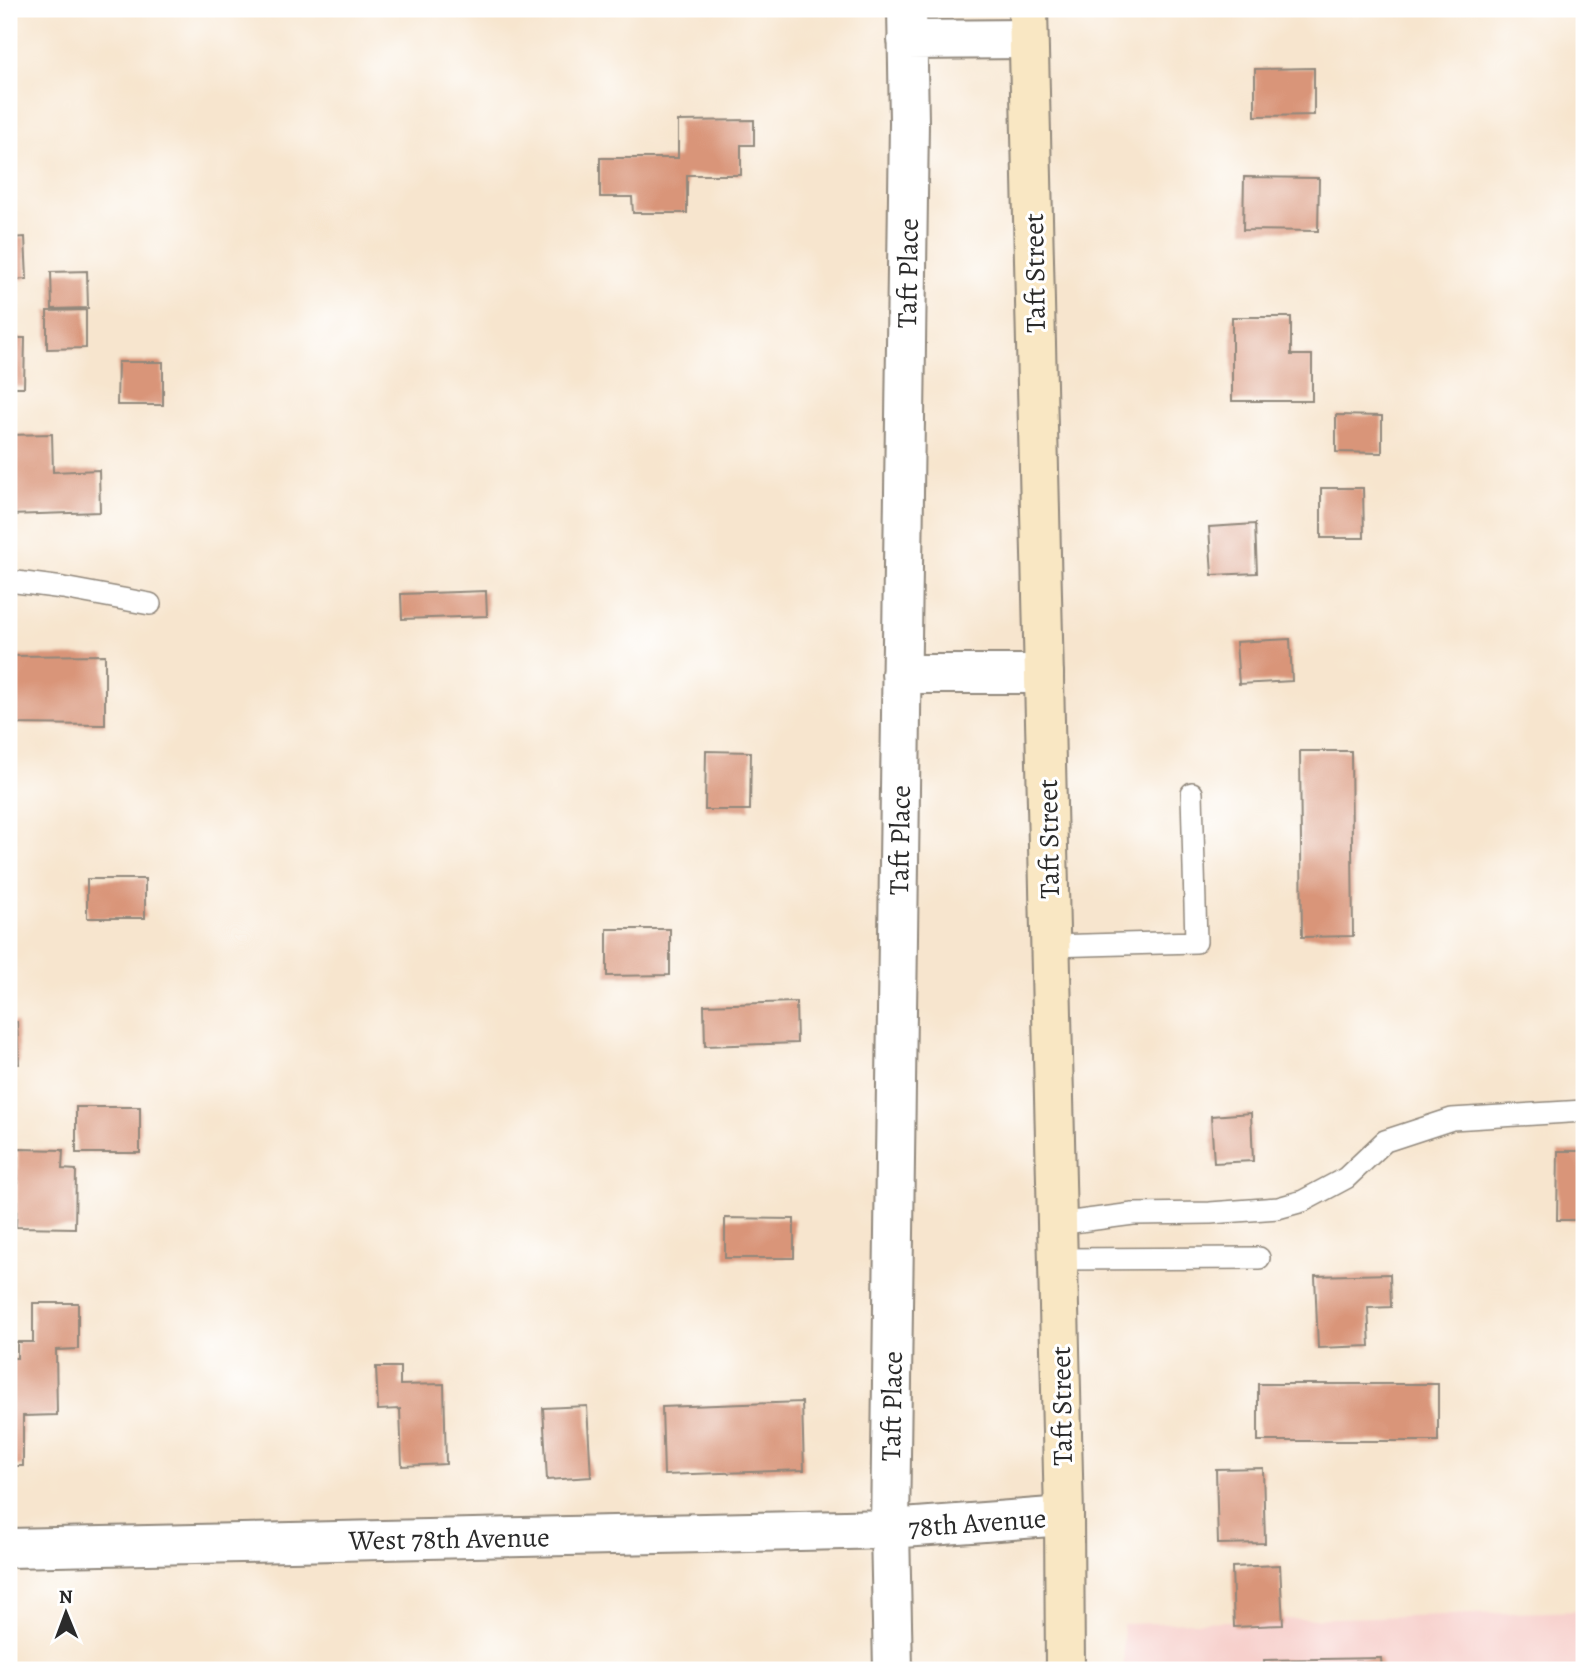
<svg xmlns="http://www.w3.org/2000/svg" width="1593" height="1679" font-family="Alegreya,serif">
	<rect width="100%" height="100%" fill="#fff"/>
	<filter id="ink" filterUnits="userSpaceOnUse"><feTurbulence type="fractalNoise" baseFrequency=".0143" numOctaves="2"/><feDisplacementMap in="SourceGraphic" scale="14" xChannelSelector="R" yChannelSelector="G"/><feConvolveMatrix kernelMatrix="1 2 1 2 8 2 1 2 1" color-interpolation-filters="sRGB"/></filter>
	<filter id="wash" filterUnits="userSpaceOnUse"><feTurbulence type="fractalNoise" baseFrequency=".00686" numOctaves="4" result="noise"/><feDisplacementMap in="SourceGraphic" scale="28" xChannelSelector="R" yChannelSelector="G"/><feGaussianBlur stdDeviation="1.57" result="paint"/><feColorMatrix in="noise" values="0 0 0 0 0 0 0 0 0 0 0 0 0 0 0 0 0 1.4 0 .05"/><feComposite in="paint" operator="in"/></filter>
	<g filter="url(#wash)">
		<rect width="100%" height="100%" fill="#f7e5ce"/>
		<path fill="#f7d0cc" d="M1584,1611v59h-460l-1,-46z"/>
		<g id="blocks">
			<path fill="#d99579" d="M1314,68v47l-59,1v-47z
				M754,120v25h-13v30h-54v38h-54l-1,-16h-32v-39h78v-37z
				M1244,177l75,1 -1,53 -75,-1z
				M25,237l2,42 -18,1v-42z
				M87,271l1,37 -36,1 -1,-37z
				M86,310v38l-39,1v-38z
				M1232,317h59v38h21v46h-80z
				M9,338h16l-1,49h-15z
				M118,362h45v43h-46z
				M1336,415l46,1v37l-46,-1z
				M52,434l1,38 46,-2 1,42 -91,3v-80z
				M1321,488h42l1,50h-43z
				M1255,524l2,49 -45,2 -3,-48z
				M486,591l1,25 -85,3 -1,-25z
				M1290,639l2,42 -53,3 -3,-42z
				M105,655v70l-96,-1v-68z
				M706,751l45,1 -1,58h-45z
				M1300,751h51l2,185 -51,1z
				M87,879h58v39h-58z
				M607,929h63v46l-63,1z
				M796,1002l1,41 -92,3 -1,-41z
				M9,1022h8l2,42h-10z
				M76,1107h64v46h-64z
				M1251,1113l2,48 -39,2 -3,-47z
				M18,1149l45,1 -1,19 14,1 -1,58 -59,-1z
				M1558,1151h26v69h-27z
				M725,1218l69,1v39h-69z
				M1390,1274l1,33 -23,1 2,38 -52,2 -3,-72z
				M33,1303h45v46l-22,1 1,65 -34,1v50h-14v-108h8v-16h16z
				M376,1367h24v18l44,-1 2,80 -44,2 -2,-57 -22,1z
				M1258,1384h180v57h-180z
				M802,1402l2,68 -140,5 -2,-68z
				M587,1406l4,71 -44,3 -4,-72z
				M1263,1468l2,75 -47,1 -2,-75z
				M1280,1565l3,60 -49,2 -2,-60z
				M1381,1658l1,12h-118v-10z"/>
		</g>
	</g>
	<g filter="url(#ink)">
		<use href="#blocks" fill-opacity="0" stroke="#91887c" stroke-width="2"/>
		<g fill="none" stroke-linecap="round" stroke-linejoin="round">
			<defs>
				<path id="service" d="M9,581l54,7 87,16
					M1050,946l146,-4 -4,-149
					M1057,1224l76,-10 77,-1 68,-5 25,-7 43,-23 39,-37 67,-22 132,-8
					M1058,1259l201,-1"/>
				<path id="minor" d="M907,40l121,-1
					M901,674h143
					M9,1548l881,-19 174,-13
					M893,1670l-3,-141 19,-1407 -2,-113"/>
				<path id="secondary" d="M1028,9l36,1507 1,154"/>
			</defs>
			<use href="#service" stroke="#91887c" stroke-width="24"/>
			<use href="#minor" stroke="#91887c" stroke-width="42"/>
			<use href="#secondary" stroke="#91887c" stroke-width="42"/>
			<use href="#service" stroke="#fff" stroke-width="21"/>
			<use href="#minor" stroke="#fff" stroke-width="38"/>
			<use href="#secondary" stroke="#f9e7c3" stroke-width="38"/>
		</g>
	</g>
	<g text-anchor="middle" stroke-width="6" stroke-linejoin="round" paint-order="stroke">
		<g font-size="28" fill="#2b2b2b" stroke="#fff">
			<text transform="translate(907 273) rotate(-89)" y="10">Taft Place</text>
			<text transform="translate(1034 273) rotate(-91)" y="10">Taft Street</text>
			<text transform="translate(1048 839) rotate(-91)" y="10">Taft Street</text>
			<text transform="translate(899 840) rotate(-89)" y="10">Taft Place</text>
			<text transform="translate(891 1406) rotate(-89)" y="10">Taft Place</text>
			<text transform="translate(1061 1406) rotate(-91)" y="10">Taft Street</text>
			<text transform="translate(977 1522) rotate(-4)" y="10">78th Avenue</text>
			<text transform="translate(449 1538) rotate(-1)" y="10">West 78th Avenue</text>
		</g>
	</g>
	<rect width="1593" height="1679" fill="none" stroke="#fff" stroke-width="35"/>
	<g transform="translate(66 1613) rotate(359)" stroke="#ffffff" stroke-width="5" paint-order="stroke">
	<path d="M0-5L12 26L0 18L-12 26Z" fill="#2b2b2b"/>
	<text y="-10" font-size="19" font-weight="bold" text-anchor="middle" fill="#2b2b2b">N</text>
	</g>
</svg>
